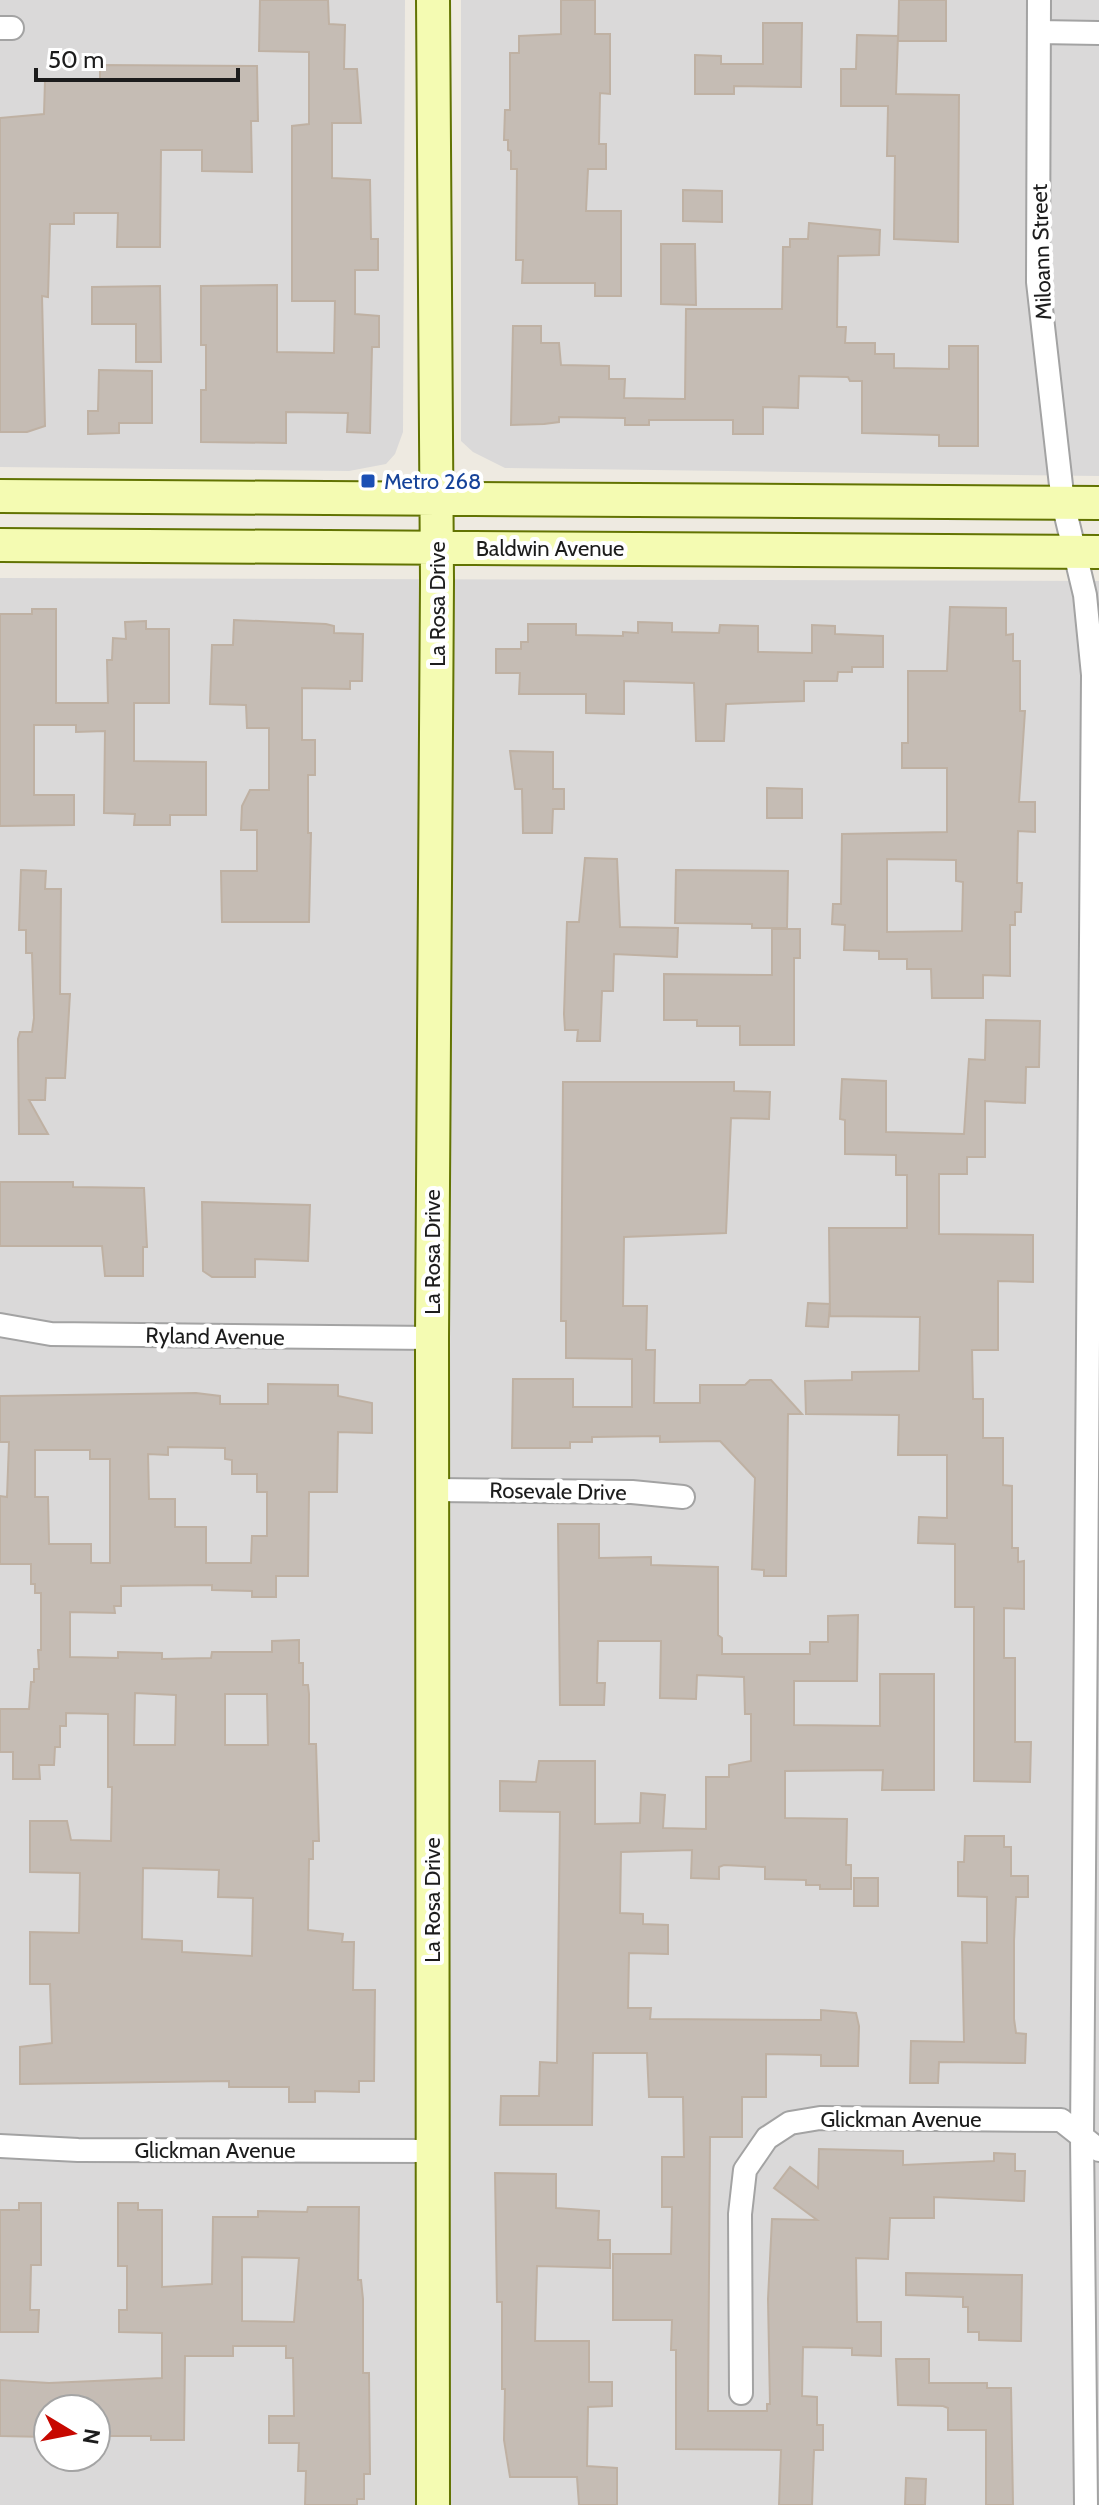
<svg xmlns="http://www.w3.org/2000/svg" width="1099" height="2505" font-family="Cabin,sans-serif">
	<rect width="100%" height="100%" fill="#eeeae1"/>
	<path fill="#dad9d9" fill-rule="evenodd" d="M0,0h405l-2,432 -8,22 -9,10 -37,7 -349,-4z
		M461,0h638v476l-594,-8 -32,-16 -12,-11z
		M0,578l1099,3v1924h-1099zM48,2409h48v48h-48z"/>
	<path fill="#c5bcb4" stroke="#bfb1a3" stroke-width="2" fill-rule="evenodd" d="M260,0h68l1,24 16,1 -1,44h13l4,54h-29v55l38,2 1,59h7v31h-23v44l24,2v31h-7l-2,86 -23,-1 1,-19 -62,-1v31l-85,-1v-52h5v-45h-5v-59l76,-1v67l57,1 1,-52h-43v-175l17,-2v-72l-50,-1z
		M561,0h34v34h15v60l-10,-1 -1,51h7v25h-18l-2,42h35v85h-26v-13h-73l1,-23h-7l1,-91h-6v-18l-3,-1v-10h-4l1,-30h5v-57h9v-17l42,-2z
		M899,0h47v41h-48z
		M763,23h39l-1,64 -67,-1v8h-39v-39l26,1v8h42z
		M857,35l41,1 -2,58 63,1 -1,147 -64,-3 1,-83h-8l1,-50h-47v-37h15z
		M100,65l157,1 1,55h-7l1,51 -50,-1v-21h-41l-1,97h-43l1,-34h-44v11h-24l-2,73 -6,-1 3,130 -18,6h-27v-314l44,-4 1,-33h55z
		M683,190l39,1v31l-39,-1z
		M809,223l71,7 -1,25 -41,1 -1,71h9l-1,16h30v11h19v14l55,1v-23h29v100h-39v-11l-77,-2v-52h-12l-2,-4 -49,-1 -1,32 -35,-1v27h-30v-14h-84v5h-24v-7l-66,-1v5l-15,2 -33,1 2,-99h28v17h18l2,22 48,1v13h16l-1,19 61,1 1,-90h96l1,-62h7v-8h18z
		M661,244h34l1,61 -35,-1z
		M160,286l1,76h-25v-38h-44v-37z
		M99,370l53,1v52h-33v10l-31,1v-23h10z
		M950,607l56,1v27l7,-1v27h7v50h5l-6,91h16v30l-17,-1 -1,52h5l-1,29h-6v13h-5v51l-27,-1v23h-51l-1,-29h-24v-10h-28v-8l-35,-1 1,-25 -13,-1 1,-20h8l1,-70 105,-2v-64h-45v-25h6v-72h39zM887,859l69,1v21l7,1 -1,49 -75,1z
		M32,609h24v94h52l-1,-43h5l1,-22 13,1 -1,-17 21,-1v8h23v74h-35v58l72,1v53h-36v10h-36l1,-11 -31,-1 1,-82 -29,1v-7h-42v70h40v30l-74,1v-212h32z
		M234,620l92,4 8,2v7l29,1 -1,47h-12v8l-48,-1v52h13v35h-7v58h3l-2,89h-87l-1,-51h36v-41h-16l1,-24 8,-16h19v-62h-22l-1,-23 -36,-1 2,-59h21z
		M638,622l34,1v9l47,1 1,-8 38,1v26l54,1v-28l23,1v8l48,2v31h-31v5h-14l-1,9h-33v20l-78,3 -2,37h-28l-2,-58 -70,-2v33l-38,-1v-19h-67l1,-21h-24v-24h25v-7h7v-18h48v11l47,1v-4l15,1z
		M510,751l43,1v37h11v20h-11l-1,24h-29l-1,-44h-7z
		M767,788l35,1v29h-35z
		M585,858l32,1 3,68 58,1 -1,29 -63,-3 -1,37h-11l-2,50h-23l1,-11h-13l-1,-16 3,-92h12z
		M21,870l25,1 -1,18h16l-1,105h10l-5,84h-19l-1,22h-16l19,34h-29l-1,-95 2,-7h12l2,-14 -2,-65h-6v-23h-7z
		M676,870l112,1 -1,57h-35v-4l-77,-1z
		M772,929h28v29h-6v87h-54v-19h-43v-6h-33v-46l108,1z
		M986,1020l54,1 -1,46h-13l-1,36 -40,-2v56h-18v17h-28v60l94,1v47l-35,-1v69h-26l1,49h10v39h20v47l9,1v62h6v14l6,-1v48l-20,-1v50h11v84h16l-1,40 -56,-1v-174h-19v-63l-37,-1 1,-26 28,1v-63h-49l1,-40 -93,-1 -1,-33 47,-1v-8l67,-1 1,-54 -90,-1 -1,-88h78v-53h-11v-20l-51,-1v-34l-5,-1 2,-40 44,2v51l78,2 5,-75 16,1z
		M563,1082h171v9l36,1 -1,27 -38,-1 -5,115 -102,4 -1,69h24l-1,44h9l-1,53h46v-18h45l5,-5h21l31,34h-14l-2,162h-22v-6l-12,-1 3,-91 -35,-37 -60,1v-6l-68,1v5h-22v6h-58l1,-69h60v28h59v-48l-66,-1v-37h-5z
		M0,1182h73v5l71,1 3,59h-4v29h-38l-3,-30h-102z
		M202,1202l108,3 -2,56 -53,-2v18h-43l-9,-6z
		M808,1303l22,1 -2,23 -22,-1z
		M268,1384l70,1v11l34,7v30l-34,-1 -1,60h-28l-1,84h-32v21h-24v-6l-40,-1v-5l-91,1v20h-7l1,7 -45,-1v45l48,1v-6l44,1v6l49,-1 1,-6h60v-11l27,-1v23h4v22h5l1,9v50h7l3,97h-6v18h-4l-1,71 35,4 -1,8h12l-1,48h22l-1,91h-15v11l-44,-1v11h-26v-15h-60v-6l-209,3v-37l32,-4 -2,-59h-20v-52l49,1 1,-60 -50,-1v-51h37l4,19 40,1 1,-54h-4v-73l-42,-1v13h-6v21h-5l-1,18h-15l1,14h-27v-27h-13v-43h29l2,-27h3v-13h5l-1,-19h3v-57h-6v-9h-4v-20h-31v-68l7,1 2,-55h-9v-46l196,-3 24,3v8h48zM168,1447l57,1v11l7,1v14h25v18h10v44h-15l-1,27h-45v-36h-31v-28h-26l-1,-45 20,1zM35,1450h55v9h20v104h-19v-19h-42l-1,-47h-13zM135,1693l41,2 -1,50h-41zM225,1694h42l1,51h-43zM143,1868l76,2 -1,27 35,1 -1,58 -70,-4v-11l-40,-2z
		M558,1524h41v34l52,-1v8l67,2v68l4,3v16h88v-12h18v-26l30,-1 -1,66h-63v44l86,1v-52h54v116h-52l1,-20 -98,1v47l62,1 -1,46h5v24h-31v-4h-14v-5l-41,-1v-12l-41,-2 -5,2v12l-28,-1 1,-28 -71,2 -1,61 23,1v10l25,1v29l-39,-1 -1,55h23l-1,11 171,1v-10l35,3 3,13 -1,40h-37v-11l-55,-1v43h-24v40h-32l-2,274h59v-7h3l-2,-105 4,-80 45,1 -43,-32 16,-21 28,21 1,-39 84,2v14l91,-4v-8l21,1v17h10l-1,30 -90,-4v21h-44l-2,41 -32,-1 1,64h24v34l-29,-1v-7l-49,-1 -1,49 15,1v28h6v25h-9l-2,55h-33l2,-55 -105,-1v-99h-5l1,-30h-59v-66h58l1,-47h-10v-50h22l-1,-60h-34l-2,-44h-54l-1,72h-92l1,-29h38l1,-34 17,1 3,-251 -60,-1v-30l36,1 3,-21h56v63l45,-1 1,-30 24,2 -2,33 43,1v-52h23v-12l22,-4v-47h-6l-1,-37 -47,-2 -1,24 -36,-1 1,-57h-63l-1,42h8l-1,22h-44z
		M965,1836h39v11h7v29h17v21h-12l-2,44v78l2,14 10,1 -1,29 -86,-1 -1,21h-28l1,-42 53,1 -2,-100 25,1v-46l-29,-1v-34h6z
		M854,1878h24v28h-24z
		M495,2173l61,1v34l43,3 -1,29h12v28l-73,-2 -2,75h54v41h23v24l-24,1 -1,59 30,2v37h-38l-2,-28h-67l-6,-37 1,-51h-3v-87h-5z
		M19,2203h22v62h-10l-1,45h9l-1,22h-38v-122h19z
		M118,2203h20v7h24v77l50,-3 1,-67h45v-6l49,1 1,-5h51l-1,73h3l2,19v74h6l1,101h-6v25h-7v6h-52l1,-34h-8l1,-28h-30v-27h25l-1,-58h-7v-12h-53v10h-48l-1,84h-33v-4h-55v-27h-48v28l-48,-1v-56l49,3 113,-5v-45l-43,-1v-22h8v-44h-9zM242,2257l57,1 -5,64 -52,-1z
		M906,2273l116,2 -1,66 -42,-1v-8h-11v-25h-5v-10l-57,-2z
		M896,2359h33v24h58v5h24l2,117h-27v-75h-38v-22l-5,-2 -45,-1z
		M906,2478l20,1 -1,26h-20z"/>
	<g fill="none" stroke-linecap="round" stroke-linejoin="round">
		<defs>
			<path id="street" d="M1039,0l-1,282 25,221 22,92 8,80 -11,1463 4,367
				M0,28h12
				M1039,32l60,1
				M0,1325l51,9 381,4
				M433,1490l199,2 51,5
				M0,2146l78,4 353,1
				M741,2393l-1,-179 5,-44 22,-32 23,-15 30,-5 241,2 38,30"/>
			<path id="secondary" d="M0,496l1099,7
				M0,545l1099,7
				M433,2505l-1,-1167 5,-757 -4,-581"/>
		</defs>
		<use href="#street" stroke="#a3a3a3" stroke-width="26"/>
		<use href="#secondary" stroke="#627302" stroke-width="36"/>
		<use href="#street" stroke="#fff" stroke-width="22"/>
		<use href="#secondary" stroke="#f4fbb2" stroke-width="32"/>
	</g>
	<rect fill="#1a4fb4" stroke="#fff" stroke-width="3" x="360" y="473" width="16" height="16" rx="4"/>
	<g text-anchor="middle" stroke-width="8" stroke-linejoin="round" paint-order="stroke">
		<g font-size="22" fill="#1c1c1c" stroke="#fff">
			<text transform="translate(1041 252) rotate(-92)" y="8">Miloann Street</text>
			<text x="550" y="556">Baldwin Avenue</text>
			<text transform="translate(437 604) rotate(-90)" y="8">La Rosa Drive</text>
			<text transform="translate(432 1252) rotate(-90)" y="8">La Rosa Drive</text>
			<text transform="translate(215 1336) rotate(1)" y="8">Ryland Avenue</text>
			<text transform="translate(558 1491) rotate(1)" y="8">Rosevale Drive</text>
			<text transform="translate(432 1900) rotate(-90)" y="8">La Rosa Drive</text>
			<text x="901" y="2127">Glickman Avenue</text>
			<text x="215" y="2158">Glickman Avenue</text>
		</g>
		<g font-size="22" fill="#164399" stroke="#fff" text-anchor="start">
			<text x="384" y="489">Metro 268</text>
		</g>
	</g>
	<g transform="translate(72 2433) rotate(100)"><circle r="38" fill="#ffffff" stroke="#a4a4a4" stroke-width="2"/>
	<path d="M0-6L14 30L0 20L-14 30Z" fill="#c70800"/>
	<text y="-12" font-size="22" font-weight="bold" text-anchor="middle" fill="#1c1c1c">N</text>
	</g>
	<path d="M36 68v12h202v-12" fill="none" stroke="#1c1c1c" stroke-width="4"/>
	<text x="48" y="68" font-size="24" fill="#1c1c1c" stroke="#ffffff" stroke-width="6" paint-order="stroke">50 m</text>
</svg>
